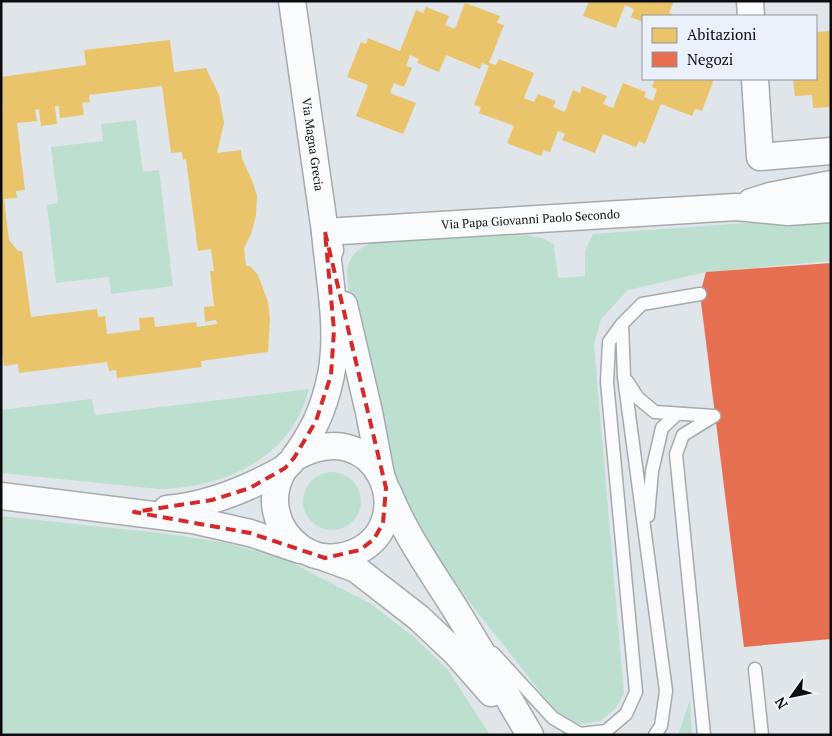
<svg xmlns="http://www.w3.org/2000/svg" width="832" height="736" font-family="'PT Serif',serif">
	<rect width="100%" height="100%" fill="#e0e5ea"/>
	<path fill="#bddfcf" d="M136,120l7,52 16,-2 14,116 -62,8 -2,-17 -53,6 -9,-78 11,-2 -7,-56 52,-6 -2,-17z
		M831,217v44l-125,11 -78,18 -27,29 -7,26 30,349 -9,15 -15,12 -21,3 -22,-11 -117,-148 -30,-52 -15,-36 -46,-181c-3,-33 -5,-40 27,-56l152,-5 17,4 9,6 4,33 27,-2v-25l8,-17z
		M309,389c-17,69 -85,99 -150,100l-158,-16v-63l91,-11 3,16z
		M303 501a29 29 0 1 1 58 0a29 29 0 1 1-58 0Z
		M1,516l167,18 59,9 62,18 82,43 44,34 33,32 42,65h-489z
		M690,700l2,35h-14z"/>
	<path fill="#e9c46a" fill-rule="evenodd" d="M589,1h85l-5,12 7,3h-33v6l-12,-5 3,-8 -9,-4 -9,23 -33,-12z
		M465,3l35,13 -3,7 7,2 -15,38 7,2 3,-6 35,14 -10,25 10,4 4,-8 18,7 -3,6 12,5 8,-22 7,3 2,-7 25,10 -4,8 10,4 10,-25 23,9 -2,5 9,4 4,-12 -5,-2 3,-8h59l-12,32 -7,-2 -3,7 -31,-12 -16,40 -6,-3 -3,6 -33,-13 -8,19 -33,-13 3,-6 -7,-3 -8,21 -6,-2 -3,6 -34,-13 7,-17 -35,-13 2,-6 -7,-2 15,-39 -7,-3 -2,6 -34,-14 -7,17 -22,-9 2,-4 -9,-4 -4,11 6,2 -8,19 -10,-4 -4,10 26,10 -13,31 -47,-18 12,-31 -21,-8 14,-35 5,2 2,-6 32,13 16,-41 7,3 3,-6 23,9 -4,9 10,4z
		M831,31v76l-18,1 -1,-13 -17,1 -2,-17h23v-47z
		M170,40l4,32 32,-4 13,27 5,28 -7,30 24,-3 1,9 10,21 5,16 -1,20 -5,18 -7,14 2,18h4l8,9 10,27 2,17 -2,33 -67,9 1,6 -85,11 -1,-8 -7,1 -2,-9 -88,11 -1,-9 -14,2 -3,-21v-233h2l-2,-35 85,-12 -2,-15zM162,86l9,67 11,-1 1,8 3,-1 12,92 13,-2 3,22h-4l4,35 -10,1 1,15 11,-2 1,4 -20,3 -1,-5 -41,5 -1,-10 -15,1 1,12 -33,4 -2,-18 -7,1 -1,-8 -66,8 -9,-66h-4l-9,-11 -5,-41 13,-1 -1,-7 9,-1 -8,-67 20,-2 -2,-11 4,-1 2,17 16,-2 -2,-18h4l1,12 24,-3 -2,-12 8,-1 -1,-7z"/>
	<path fill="#e76f51" d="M831,263v376l-87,8 -44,-353 6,-22z"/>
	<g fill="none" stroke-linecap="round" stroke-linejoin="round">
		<defs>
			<path id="lane" d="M627,381l11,17 17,14 59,4
				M648,516l4,-45 10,-43 15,-14
				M493,653l60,65 27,16 26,-3 20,-17 10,-22 -29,-310 2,-40 13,-18
				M755,669l7,66
				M655,735l6,-9 5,-35 -42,-314 -2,-53 20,-20 58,-10
				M704,735l-28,-281 7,-19 31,-19"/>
			<g id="street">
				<path id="s1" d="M292,1l33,231 5,18"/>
				<path d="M750,1l1,15"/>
				<path d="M755,79l5,78 71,-6"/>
				<path d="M751,202l19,-6 61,-12"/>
				<path id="s2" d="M325,232l411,-25 52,5 43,-3"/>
				<path d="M344,305l25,107 12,63"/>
				<path d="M294,458c83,-48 126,62 64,93 -18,9 -40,9 -57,-3 -26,-18 -34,-51 -17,-79 3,-4 8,-7 10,-11 8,-11 16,-24 22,-36 6,-13 12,-32 15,-47 9,-46 -2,-96 -6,-143"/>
				<path d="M388,492c17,42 42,77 66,115 26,42 51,85 76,128"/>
				<path d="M1,496l192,24 57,13 50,17"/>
				<path d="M167,509c42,-4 81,-20 118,-41"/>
				<path d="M326,558l30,11 63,49 37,35 35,40"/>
			</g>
		</defs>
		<use href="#lane" stroke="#a6aaae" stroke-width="15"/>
		<use href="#street" stroke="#a6aaae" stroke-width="29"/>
		<use href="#lane" stroke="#fafbfc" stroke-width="12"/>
		<use href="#street" stroke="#fafbfc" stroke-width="26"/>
	</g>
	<path fill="none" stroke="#d62828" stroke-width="4" stroke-dasharray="10 6" stroke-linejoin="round" d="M325,232l61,256 -3,35 -9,16 -14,11 -35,8 -75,-25 -116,-21 78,-12 38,-12 35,-20 9,-10 22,-37 15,-46 3,-45z"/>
	<g text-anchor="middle" stroke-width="5" stroke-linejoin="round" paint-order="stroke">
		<g font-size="12" fill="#0a0c0f" stroke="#ebf1fa">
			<text dy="4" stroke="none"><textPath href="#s1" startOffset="145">Via Magna Grecia</textPath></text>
			<text dy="4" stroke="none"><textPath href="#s2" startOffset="206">Via Papa Giovanni Paolo Secondo</textPath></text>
		</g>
	</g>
	<rect width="832" height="736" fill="none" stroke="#0a0c0f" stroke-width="5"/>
	<rect x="642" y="15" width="175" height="65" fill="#ebf1fa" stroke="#91959c"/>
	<rect x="652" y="28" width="25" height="15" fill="#e9c46a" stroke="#91959c"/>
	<text x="687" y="40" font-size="15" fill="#0a0c0f">Abitazioni</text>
	<rect x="652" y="52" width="25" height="15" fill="#e76f51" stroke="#91959c"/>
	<text x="687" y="65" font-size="15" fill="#0a0c0f">Negozi</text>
	<g transform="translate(792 696) rotate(237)" stroke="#ebf1fa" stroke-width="4" paint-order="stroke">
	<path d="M0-4L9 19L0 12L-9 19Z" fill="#0a0c0f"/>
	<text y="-8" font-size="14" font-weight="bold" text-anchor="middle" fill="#0a0c0f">N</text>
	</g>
</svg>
